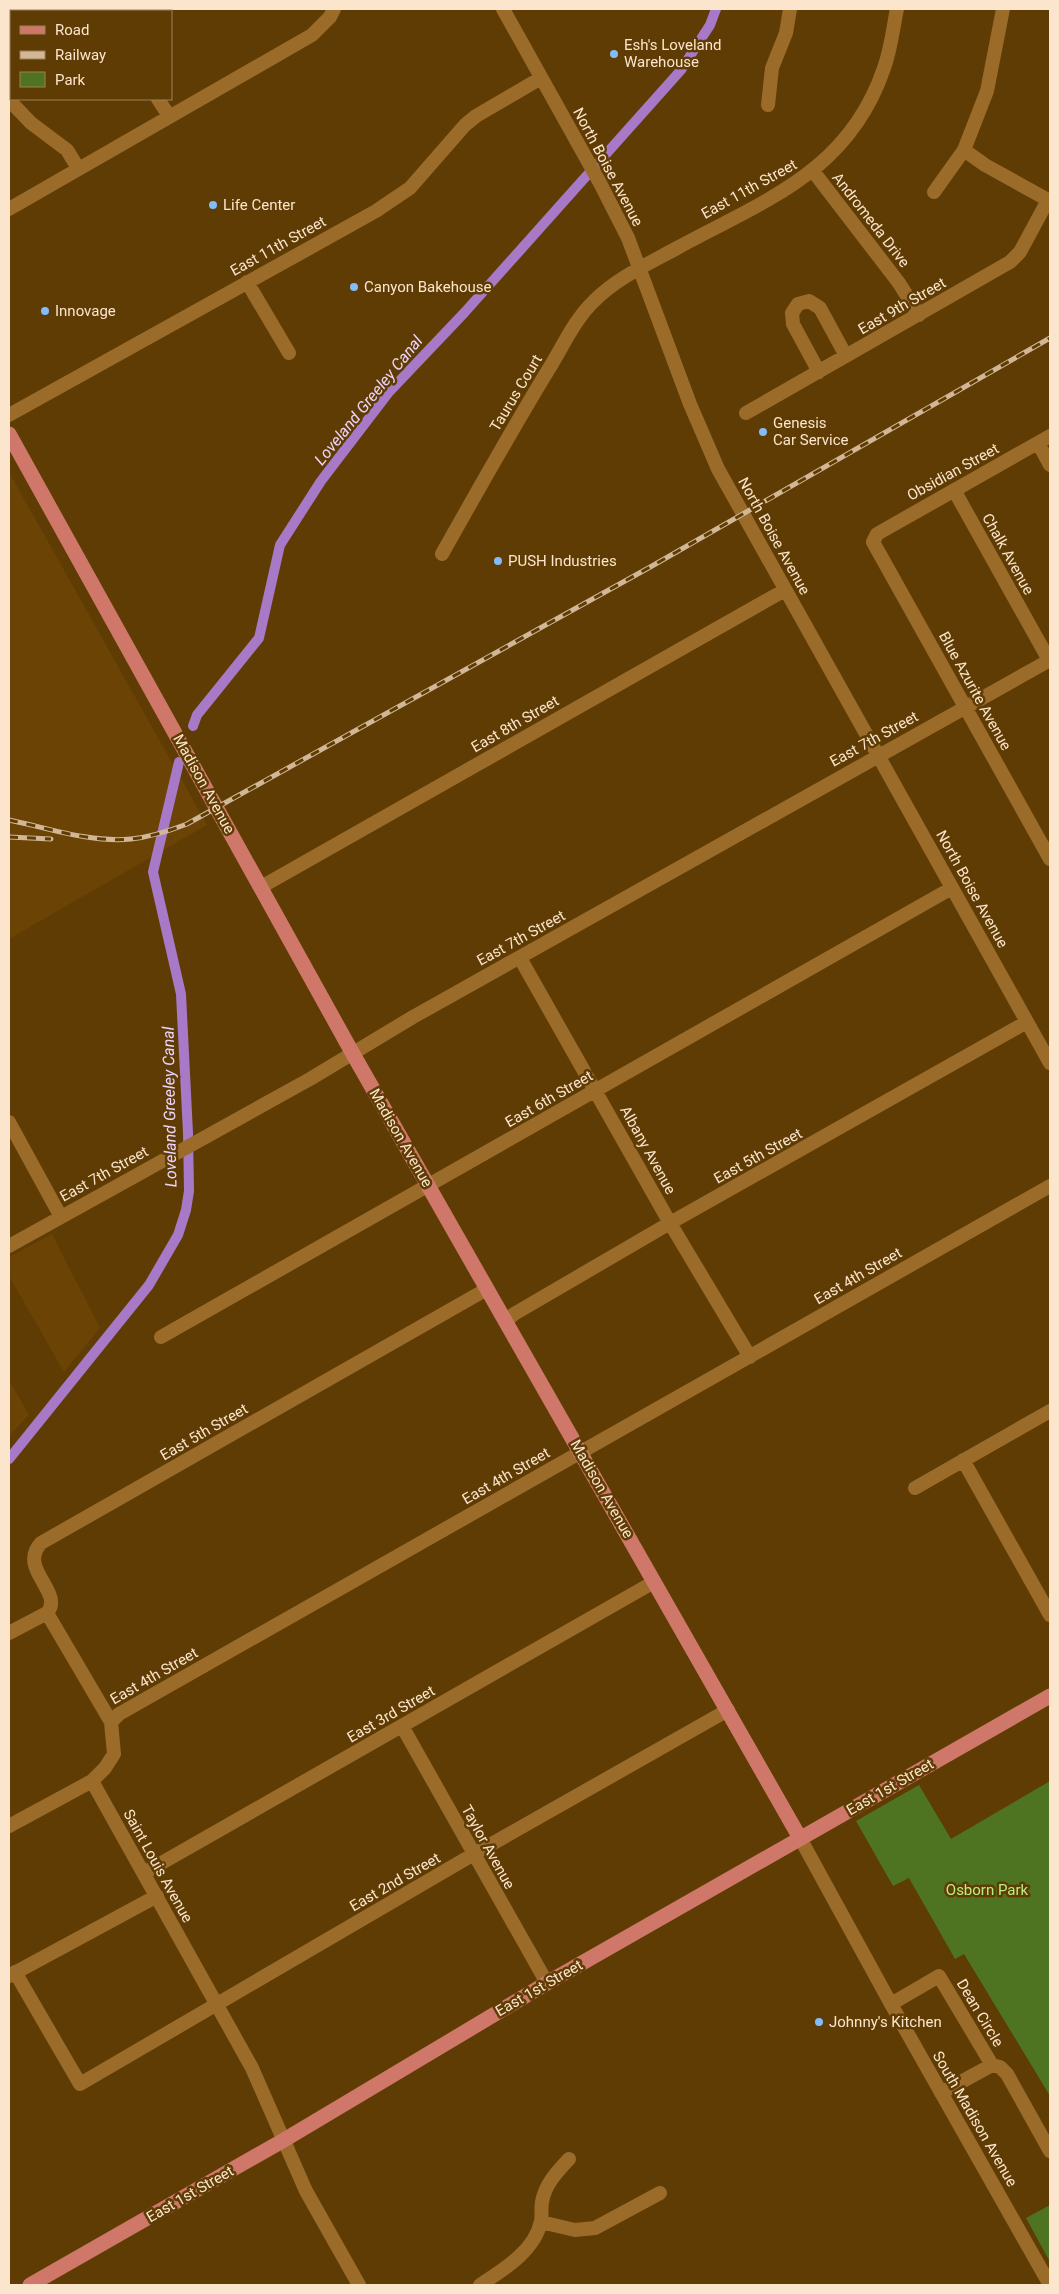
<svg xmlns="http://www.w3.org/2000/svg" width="1059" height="2294" font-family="Roboto,sans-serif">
	<rect width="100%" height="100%" fill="#5f3c04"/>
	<path fill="#6b4304" d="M9,472l198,353 -198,114z
		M52,1234l48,94 -36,44 -55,-96v-19z
		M9,1380l20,35 -20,21z"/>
	<path fill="#4e7321" d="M1050,1781v315l-86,-142 -9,5 -46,-81 -16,8 -37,-65 63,-36 32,54z
		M1050,2205v57l-24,-44z"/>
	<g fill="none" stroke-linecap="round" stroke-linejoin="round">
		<path stroke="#a779c7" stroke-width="10" d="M193,726l4,-11 62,-77 21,-93 41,-64 68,-89 76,-80 216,-242 29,-45 6,-16
			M9,1459l140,-174 29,-50 8,-25 3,-19 -1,-58 -7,-139 -28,-122 26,-110"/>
		<path stroke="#9b6b2a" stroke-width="14" d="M503,9l97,174 28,55 62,166 28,65 332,594
			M16,11l8,-2
			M53,11l5,-2
			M9,29h2
			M158,99l11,17
			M9,100l22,23 36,27 11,18
			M768,105l4,-37 14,-35 4,-24
			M964,150l21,15 65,36
			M813,171l86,112 20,32
			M934,192l30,-42 23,-59 16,-82
			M9,209l303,-174 18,-18 4,-8
			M247,282l42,71
			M819,372l-26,-48 -1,-11 6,-9 11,-3 11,7 26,48
			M746,413l264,-151 10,-10 28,-52
			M9,415l367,-204 34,-23 55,-63 11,-9 65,-38
			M1050,436l-173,98 -4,8 177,317
			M1038,443l12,22
			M954,490l95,170
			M442,554c35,-62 70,-125 108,-187 13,-21 25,-48 44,-66 23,-23 54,-37 83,-53 88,-48 172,-76 207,-180 7,-19 9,-40 13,-59
			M261,887l524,-297
			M520,958l150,265 80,134
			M9,1122l52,95
			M9,1246l301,-167 103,-62 637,-357
			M506,1321l8,-7 156,-91 357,-201
			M161,1337l791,-449
			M963,1460l87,155
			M915,1488l135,-77
			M9,1633l38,-20c18,-21 -30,-44 -6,-70l446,-254
			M111,1722l8,-8 931,-528
			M402,1726l145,257
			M92,1781l160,287 54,123 53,94
			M9,1826l83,-45 13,-13 9,-14 -3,-32 -64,-109
			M800,1838l91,166 159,281
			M144,1873l510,-291
			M15,1972l65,112 394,-230 254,-144
			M9,1976l148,-80
			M891,2004l48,-28 53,89
			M992,2065l8,2 7,7 43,77
			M941,2093l51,-28
			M541,2222l34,8 20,-2 65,-35
			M480,2285c23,-15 55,-34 61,-64 1,-6 0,-13 1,-19 3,-18 15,-30 27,-43"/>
		<path stroke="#cf786a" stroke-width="15" d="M9,434l344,620 447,784
			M30,2285l254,-145 263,-157 503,-287"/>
		<defs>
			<path id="rail" d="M9,820c39,8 82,23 122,19 19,-2 38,-8 56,-15l465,-258 398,-228
				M9,837l42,2"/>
		</defs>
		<use href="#rail" stroke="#d1b797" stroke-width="5"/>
		<use href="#rail" stroke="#5f3c04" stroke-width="3" stroke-dasharray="9" stroke-linecap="butt"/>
	</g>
	<g fill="#82bcfa" stroke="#5f3c04" stroke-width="2">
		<circle cx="614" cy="54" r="5"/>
		<circle cx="213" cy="205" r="5"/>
		<circle cx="354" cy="287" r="5"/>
		<circle cx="45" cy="311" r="5"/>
		<circle cx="763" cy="432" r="5"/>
		<circle cx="498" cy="561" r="5"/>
		<circle cx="819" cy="2022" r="5"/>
	</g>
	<g text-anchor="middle" stroke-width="5" stroke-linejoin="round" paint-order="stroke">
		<g font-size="15" fill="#fbe5cd" stroke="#5f3c04" text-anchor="start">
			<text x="624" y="50">Esh's Loveland<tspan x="624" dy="17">Warehouse</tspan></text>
			<text x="223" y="210">Life Center</text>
			<text x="364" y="292">Canyon Bakehouse</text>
			<text x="55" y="316">Innovage</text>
			<text x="773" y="428">Genesis<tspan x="773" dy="17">Car Service</tspan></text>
			<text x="508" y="566">PUSH Industries</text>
			<text x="829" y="2027">Johnny's Kitchen</text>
		</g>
		<g font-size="15" fill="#fbe5cd" stroke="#5f3c04">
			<text transform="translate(608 167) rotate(62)" y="5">North Boise Avenue</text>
			<text transform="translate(749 189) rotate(-29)" y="5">East 11th Street</text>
			<text transform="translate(871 220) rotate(52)" y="5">Andromeda Drive</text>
			<text transform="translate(278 246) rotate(-29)" y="5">East 11th Street</text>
			<text transform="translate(902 306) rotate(-30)" y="5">East 9th Street</text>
			<text transform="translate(516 393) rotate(-59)" y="5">Taurus Court</text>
			<text transform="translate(953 472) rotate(-29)" y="5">Obsidian Street</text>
			<text transform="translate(774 536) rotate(61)" y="5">North Boise Avenue</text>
			<text transform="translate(1008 554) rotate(61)" y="5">Chalk Avenue</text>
			<text transform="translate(975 691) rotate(61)" y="5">Blue Azurite Avenue</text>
			<text transform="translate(515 724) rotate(-30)" y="5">East 8th Street</text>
			<text transform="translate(874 739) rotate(-29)" y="5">East 7th Street</text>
			<text transform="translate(204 784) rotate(61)" y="5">Madison Avenue</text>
			<text transform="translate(972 889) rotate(61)" y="5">North Boise Avenue</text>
			<text transform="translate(521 938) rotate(-29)" y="5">East 7th Street</text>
			<text transform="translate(549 1099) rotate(-30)" y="5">East 6th Street</text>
			<text transform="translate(401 1138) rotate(60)" y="5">Madison Avenue</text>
			<text transform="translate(648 1150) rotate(61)" y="5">Albany Avenue</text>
			<text transform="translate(758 1156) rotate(-29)" y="5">East 5th Street</text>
			<text transform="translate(104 1174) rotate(-29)" y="5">East 7th Street</text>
			<text transform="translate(858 1276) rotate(-30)" y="5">East 4th Street</text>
			<text transform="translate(204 1432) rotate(-30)" y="5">East 5th Street</text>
			<text transform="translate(506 1476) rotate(-30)" y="5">East 4th Street</text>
			<text transform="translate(602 1489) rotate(60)" y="5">Madison Avenue</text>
			<text transform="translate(154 1676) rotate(-30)" y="5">East 4th Street</text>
			<text transform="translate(391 1714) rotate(-30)" y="5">East 3rd Street</text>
			<text transform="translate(890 1787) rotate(-30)" y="5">East 1st Street</text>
			<text transform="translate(488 1847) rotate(61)" y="5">Taylor Avenue</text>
			<text transform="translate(158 1866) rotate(61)" y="5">Saint Louis Avenue</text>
			<text transform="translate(395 1882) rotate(-30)" y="5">East 2nd Street</text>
			<text transform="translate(539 1988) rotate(-30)" y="5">East 1st Street</text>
			<text transform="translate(980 2013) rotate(59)" y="5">Dean Circle</text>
			<text transform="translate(975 2119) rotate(60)" y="5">South Madison Avenue</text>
			<text transform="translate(190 2194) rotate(-30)" y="5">East 1st Street</text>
		</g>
		<g font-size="15" fill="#b7ef80" stroke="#5f3c04">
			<text x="987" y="1895">Osborn Park</text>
		</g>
		<g font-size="16" font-style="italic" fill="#ecd4fd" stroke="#5f3c04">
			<text transform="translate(368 400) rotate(-51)" y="6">Loveland Greeley Canal</text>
			<text transform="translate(169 1107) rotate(-91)" y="6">Loveland Greeley Canal</text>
		</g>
	</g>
	<rect width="1059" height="2294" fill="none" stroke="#fbe5cd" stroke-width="20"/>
	<rect x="10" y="10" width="162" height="90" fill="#5f3c04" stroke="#9d8054"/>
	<rect x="20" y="26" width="25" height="8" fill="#cf786a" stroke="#9d8054"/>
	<text x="55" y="35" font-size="15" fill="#fbe5cd">Road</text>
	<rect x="20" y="51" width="25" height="8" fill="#d1b797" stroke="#9d8054"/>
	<text x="55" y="60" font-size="15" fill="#fbe5cd">Railway</text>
	<rect x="20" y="72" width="25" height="15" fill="#4e7321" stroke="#9d8054"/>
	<text x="55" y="85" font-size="15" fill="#fbe5cd">Park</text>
</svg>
